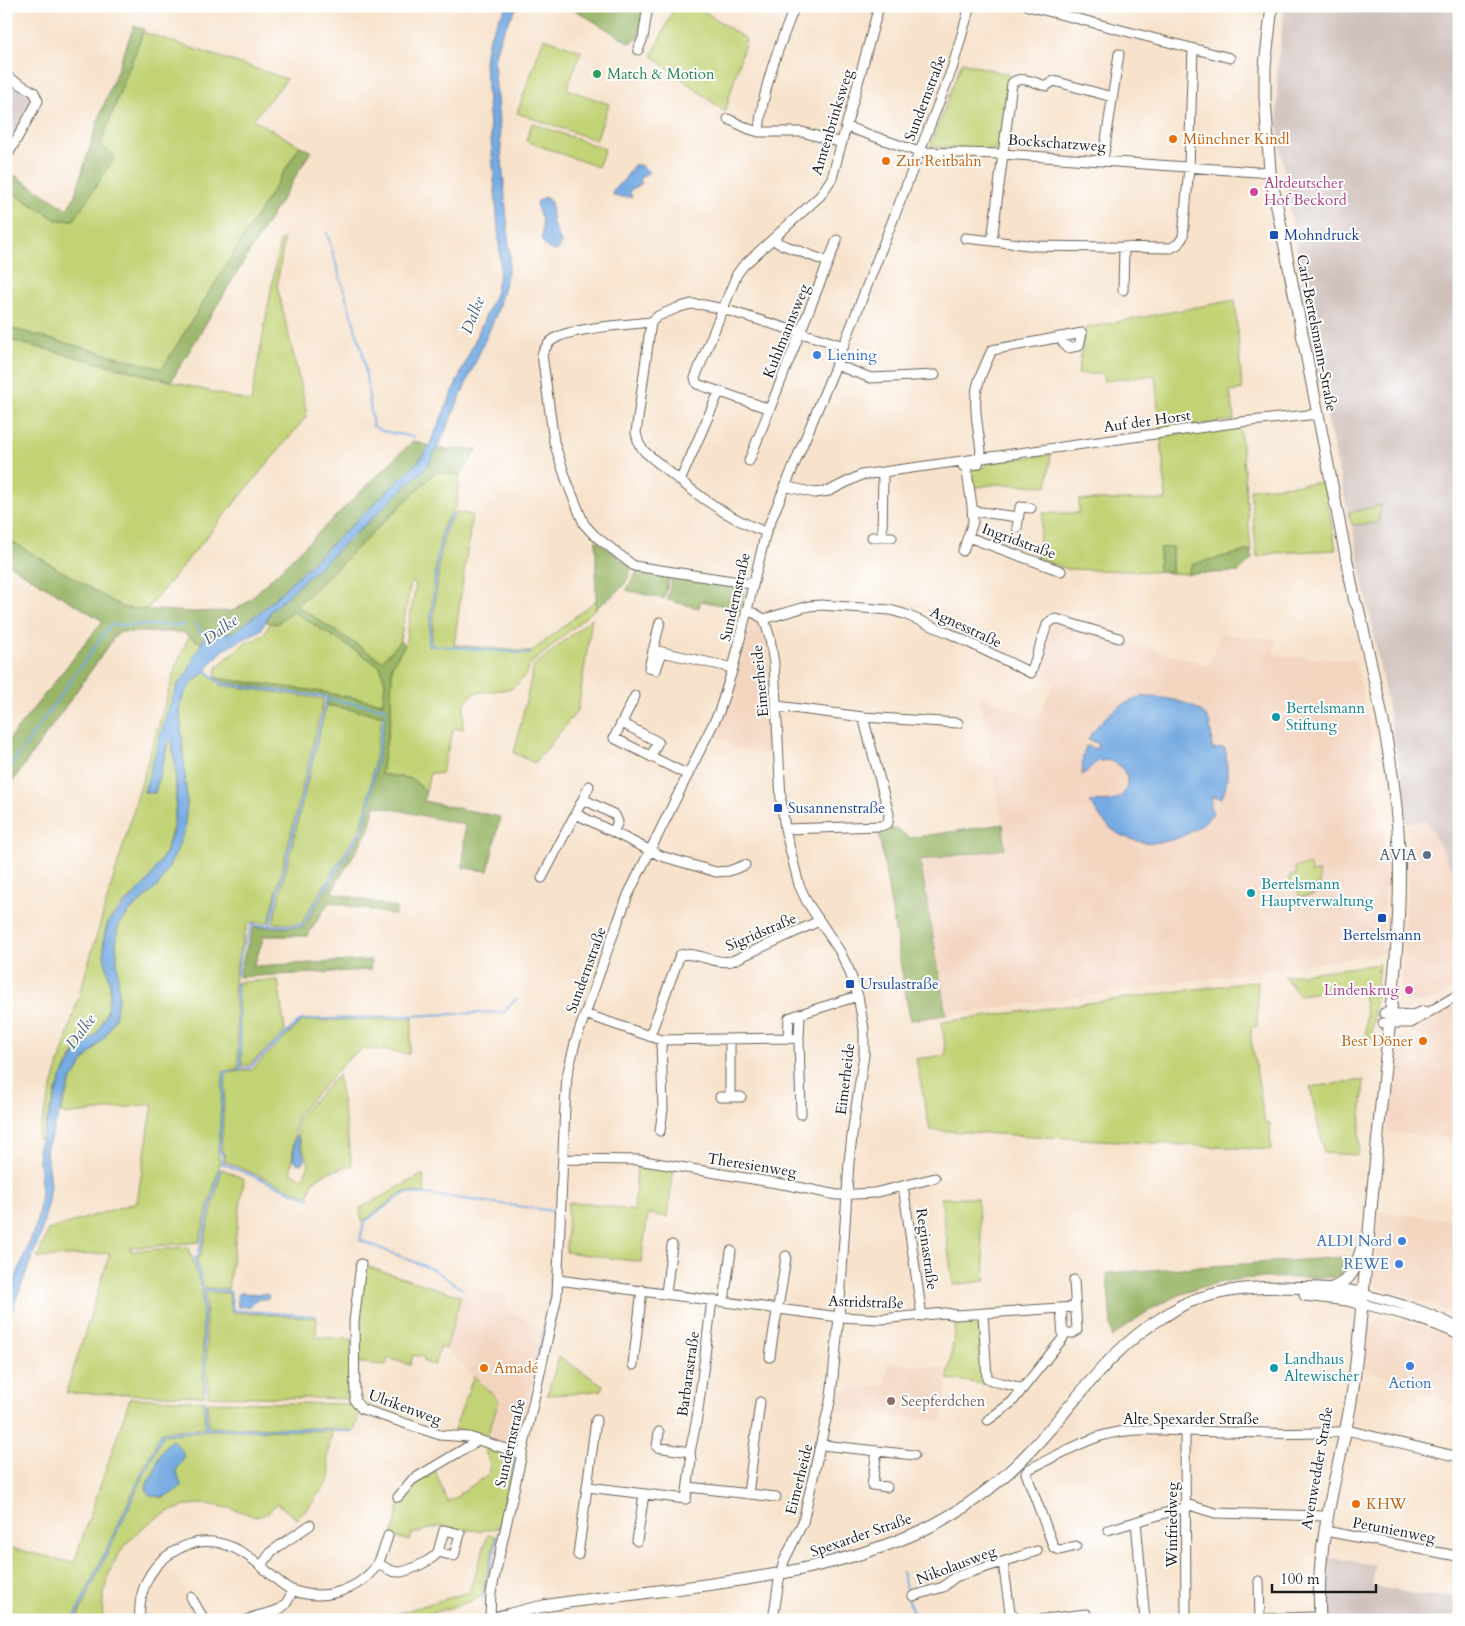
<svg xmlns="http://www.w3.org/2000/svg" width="1465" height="1626" font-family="Cardo,serif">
	<rect width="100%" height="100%" fill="#fff"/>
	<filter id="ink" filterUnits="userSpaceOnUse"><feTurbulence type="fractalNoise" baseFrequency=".02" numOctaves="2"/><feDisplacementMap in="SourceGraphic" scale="10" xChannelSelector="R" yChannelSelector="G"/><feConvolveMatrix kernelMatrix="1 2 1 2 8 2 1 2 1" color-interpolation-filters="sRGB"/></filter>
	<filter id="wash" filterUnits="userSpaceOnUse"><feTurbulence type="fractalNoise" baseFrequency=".0096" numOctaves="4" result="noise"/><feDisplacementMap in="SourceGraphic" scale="20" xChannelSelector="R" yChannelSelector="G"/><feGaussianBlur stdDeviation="1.12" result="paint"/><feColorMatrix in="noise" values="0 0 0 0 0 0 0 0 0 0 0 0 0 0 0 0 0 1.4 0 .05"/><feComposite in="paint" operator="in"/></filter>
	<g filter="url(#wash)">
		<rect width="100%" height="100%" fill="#f7e2cb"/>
		<path fill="#f3d4bf" d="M753,621l7,3 5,14 4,27 5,90 -42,-6 1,-5 -18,-8 18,-43 17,-70z
			M1057,622l151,43 13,-31 54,5v17l80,4 16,70v17l9,77 3,6 4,55 -5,29 -2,1v6h2l2,11 -1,22 -437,61 -26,-155 84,-11 -1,-25 -24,-128 58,22 18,-36 -19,-10 18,-48z
			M1426,819l33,63v103l-18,11 -17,7h-10l-12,-5 -2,-4 7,-110 -1,-61z
			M1459,1002v138l-72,-8 10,-92z
			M1380,1212l79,9v98l-31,-17 -46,-13 -7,-6 -1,-4z
			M465,1285l43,11 -1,13 36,22 -26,119 -31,-11 13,-38 -53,-52z
			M1384,1318l36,7 39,18v64l-95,-39 6,-42 5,-4z
			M888,1362l61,7 -7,53 -106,-11 3,-20 46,-6z"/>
		<path fill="#cfc0bb" d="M1285,6h174v876l-33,-62 -20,3 -3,-39 -51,-259 26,-2 3,-17 -33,7 -28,-127 -34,-199 -8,-58 -1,-62z
			M6,79l26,16 2,6 -23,41 -5,-2z
			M1327,1557l49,8 -4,21 50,9 34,1 3,-39v63h-135l1,-38z"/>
		<path fill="#c2d376" stroke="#6f7849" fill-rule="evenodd" d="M675,6h21l50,33 -21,73 -73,-56z
			M143,32l144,47 -34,40 47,27 -138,223 -156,-42v-135l2,-2 49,30 57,-63 -14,-12z
			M544,38l37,13 -14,38 42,15 -13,36 -79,-27z
			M962,62l48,13 -11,75 -69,-3z
			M532,123l73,26 -7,18 -72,-26z
			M280,240h4l-7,46 29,122v9l-159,192 -23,-1 -118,-70v-199l245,63z
			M1235,300l7,90 -12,2 4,28 -74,10 -5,-55 -51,6 -2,-7h-24l7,-46z
			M1234,426l5,3 2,6 10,115 -58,14 -6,10 -15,-1v-26l-12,1 -2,24 -91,-3 -30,-11 6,-45h36v-13h87l-5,-64z
			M1051,454l-4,32 -51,-2 -23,4 -2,-15 3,-5 13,-2v-3z
			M436,472l24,3 -4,31 -13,20 -2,10 -5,28 -8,82h3l8,-82 5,-27 2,-9 10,-16 16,3 -18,130 77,7 65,-52v8l-65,56 -7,13 -12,12 -39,4 -9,11 -1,25 -9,-1 -13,46 -11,-1 -4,18 -14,-12 -32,-5 11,-59 1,-50 13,-20 11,-61 -5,-2 -11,59 -18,20 -86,-55z
			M1324,482l12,68 -62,3 -17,4 -7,-68z
			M1381,505l-3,18 -26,2 -4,-12z
			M292,610l88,56 5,16 -2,21 -67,-12 -100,-13v-7l2,-5 28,-24 8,-2 10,-6 6,-11 7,1z
			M592,618l-14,92 -43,53 -21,-10 20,-87z
			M189,636l12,7 -13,29 -10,12 -34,108 11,1 14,-54 3,2c7,48 8,99 -23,139 -10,13 -32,27 -40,40 -11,21 -1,43 1,64 1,10 -1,20 -4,29 -3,11 -9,22 -18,29 -4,3 -9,6 -12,10 -19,25 -25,58 -35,88l-4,-2 139,-472z
			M206,671l13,14 105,14 -55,223 -21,1 -9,30 -5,30 5,85 -16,4 -5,79 2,12 -21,79 -68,6v3l57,-4 14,43 2,106 -138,-3 44,-140 -72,5 10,-28 89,-28 16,-98 -87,11 -6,-2 11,-32 13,-20 22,-26 9,-17 2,-66 -1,-11 2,-14 10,-14 31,-28 28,-81 -7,-92 3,-16 9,-13z
			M326,705l56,10 -16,95 -7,19 -58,95 -28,-1z
			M1310,865l1,8 8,-1 1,14 -7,1 1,8 -15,2 -1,-8 -7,1 -2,-14 7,-1 -1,-8z
			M1379,964l-8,76 -5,-2v-25l-4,-26 -63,8 -15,-19z
			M278,980l7,52 -36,33 -7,1 -5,-84z
			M1258,981l-1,45 -6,2v11l14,84h5l1,27 -341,-20 -14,-71 30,-4 -4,-33z
			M413,1018l-4,36 -27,-4 -19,-1 -11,6 -56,61 -5,57 12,5 6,-14 -12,-31 1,-16 40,-42 14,90 -26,8 -13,8 -5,15 -84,-35 1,-5 -4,-7 5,-76 25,-3 51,-49z
			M1364,1080l-6,75 -34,-2 -14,-66z
			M637,1163l37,6 -7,48 -19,-3 -7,48 -75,-10 2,-49h22l44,8z
			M222,1169l22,10 -16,110 -24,-1 -8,-29 4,-2z
			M423,1174l2,19 -21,-1 -42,30 -2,-14z
			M941,1198h36l9,83 -33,4z
			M368,1267l93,29 -15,53 -6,-2 -6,18 -10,-3v-5l-11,-2 -3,10 -22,-7 -2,7 -27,-2c-1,-30 -5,-70 9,-96z
			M205,1292l24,1 3,19 85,6 -1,19 35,2 2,60 -145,-3z
			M975,1319l5,4 4,61 -36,-5 8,-58z
			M559,1357l44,28 -1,5 -33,4 -22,1z
			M474,1376l25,25 -13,38 -32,-10z
			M130,1398l74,3 1,26 -44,5 -88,188h-62l-5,-28v-45l68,16z
			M207,1402l147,2 6,8 -6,19 -26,-3 -119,-1z
			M209,1430l123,1 -5,27 4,19 -20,27 -14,15 -20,-16c-5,6 -11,13 -19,13 -5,0 -13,-3 -18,-5 -14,-4 -35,-9 -50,-6 -53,12 -92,59 -87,115h-27l87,-185zM175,1445c12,12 6,12 1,26l2,4 -2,16 -16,7 -8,-23 4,-7z
			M483,1446l32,12 -17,70 -20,3 -14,-2 -3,2 -19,-5 -30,8 -2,7 -18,-5 7,-30 19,-24 17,-12 12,32 12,-6v-2l28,-18 4,-9z
			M488,1535l8,1 -14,60 -17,7 -54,17h-36l94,-28z"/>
		<path fill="#99b567" stroke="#5a6842" d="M568,6h76l-5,32 -9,5z
			M134,26l10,3 -44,116 15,12 -41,63h-17l-49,-30 -2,2v-22l61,39 7,-11 27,-86z
			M300,146l11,5 -140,230 -165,-42v-12l156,42z
			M413,441l16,5 -11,16 -157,149c-8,6 -17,15 -26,20 -12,5 -25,2 -34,12l-19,-11h-64l-112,159v-48l97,-122 -97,-58v-25l118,70 69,4 39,-1 13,-7z
			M437,449h41l-18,26 -24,-3 -139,134 85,55 18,-20 5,4 -13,20 -1,50 -10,59 31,5 14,12 -2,10 76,16 -12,54 -25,-3 2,-43 -90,-20 -7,26 -37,61 66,16 -2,7 -66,-13 -22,34h-43l-10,30 117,-6 -1,10 -131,7 5,-22 10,-28h49l60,-97 5,-19 17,-95 -59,-11 2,-8 -107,-15 -5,-4 100,13 67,12 2,-21 -5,-16 -88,-55 -15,13 -11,-2 4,-10 95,-87 63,-60z
			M596,540l35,27c-1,19 -22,31 -35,41z
			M1172,547v26l-14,-1 2,-24z
			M1251,550l1,9 -13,13 -52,2 5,-10z
			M637,570l33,5 -6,24 -38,-9 9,-14z
			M673,575l68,11 3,7 -4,16 -39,-8 -2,7 -32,-8z
			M1003,824l2,25 -85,11 26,155 -36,5 -32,-192 19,1 13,9z
			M1347,1257c-1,9 -2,16 -11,20 -27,2 -54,0 -81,1 -55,3 -102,24 -143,60l-5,-65z"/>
		<path fill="#74aae2" stroke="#48637f" d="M507,6h11c-13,20 -21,33 -24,57l16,194 -2,15 -12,43 -55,126 -13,24 -63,60 -95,87 -9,18 -36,19 -13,13 -6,9 -14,12 -9,13 -3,16 7,92 -3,28 -9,23 -16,30 -31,28 -10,14 -2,14 3,55 -4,22 -9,17 -22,26 -13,20 -25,69 4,35 -3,23 -6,25 -35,94v-23l30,-79 4,-21 1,-20 -3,-34 23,-72 16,-27 13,-10 9,-12 7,-15 4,-18v-13l-6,-27v-18l5,-17 40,-41 17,-29 7,-21 3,-26v-34l-4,-28 -3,-3 -14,54 -11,-1 23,-80 11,-28 10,-12 7,-18 9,-15 31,-8 26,-20 157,-149 11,-16 66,-152 5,-24v-15l-15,-192c2,-26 8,-35 22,-57z
			M634,165h6l9,7 -10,7 3,4 -13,8 3,6h-15l-4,-2v-5l11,-10z
			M545,197l6,5 1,18 9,23 -3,7 -4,1c-17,-7 -11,-13 -12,-27 0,-6 -4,-13 -6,-20l2,-3z
			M1143,697c18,-1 59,5 66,25 3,8 2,19 3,27l13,-1c3,18 4,33 -3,50l-9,-1 -2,1 1,3 -2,5 3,7c-25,31 -72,41 -104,14 -8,-7 -13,-16 -19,-25 9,-2 18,2 27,-3 21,-12 6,-43 -16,-38 -9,1 -11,10 -19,14l1,-19 3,-10 11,3 1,-6 -10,-3c14,-23 29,-36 55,-43z
			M297,1135l8,24 -4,5 -4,-1 -4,-4 2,-23z
			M239,1293l27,1 3,2 -1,3h-11l-7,7 -12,1 -1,-11z
			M172,1440l11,12v6l-7,13 5,14c-6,10 -18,13 -29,11l-6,-7 2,-8 6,-8 5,-17 8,-12z"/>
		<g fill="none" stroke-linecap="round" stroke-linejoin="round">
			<path stroke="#74aae2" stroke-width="2" d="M327,233l36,121 10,72 9,5 32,6
				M453,513l-8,13 -3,10 -5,28 -8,81 101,9
				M195,625h2l10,15
				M206,670l15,14 106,13 -57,228
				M6,773l104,-148h74
				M237,975l4,-22 11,-28 49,1 60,-96 6,-19 18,-99 -1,-4 -57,-9
				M236,983l5,85
				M222,1163l88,36
				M222,1164l1,-8 -4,-7 6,-77 24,-4 52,-48 203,-8 12,-13
				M462,1289l-28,-19 -74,-30 4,-18 38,-27 4,-2 20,1 128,17 -3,84 -15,70
				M204,1290l26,1 3,19 83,6
				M205,1391l-2,-101 -9,-32 4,-2 22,-87
				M205,1400l2,29
				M499,1530l17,-73
				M902,1572l12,48
				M483,1599l15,-63
				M74,1620l88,-186 45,-5h119l27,3"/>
		</g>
	</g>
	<g filter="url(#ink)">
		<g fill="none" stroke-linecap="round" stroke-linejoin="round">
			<defs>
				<path id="minor" d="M1028,6l202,52
					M638,50l5,-12 5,-32
					M6,76l28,16 4,9 -32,57
					M728,119l21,10 10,3h43l40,11
					M847,127l72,25 83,2 255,18 13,-1
					M759,132c3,-43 20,-86 36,-126
					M1103,160l16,-106
					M965,238l72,8 134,2 7,-4 5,-7 6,-70 4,-118
					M774,239l4,4 50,19
					M992,241l20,-158c9,-8 23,0 34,3l8,-5 58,16
					M1123,290l1,-43
					M651,322l-15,111 3,11 6,8c35,29 76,65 121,80
					M836,365l35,13 64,-3
					M770,409l-73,-25 -2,-6 42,-104 6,-8 77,-70 12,-18 47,-172
					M749,461l88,-221
					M963,466l15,-2 3,-13c-2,-18 -7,-38 -5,-56 1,-15 10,-31 16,-45l90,-17 -3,13 -12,2 -8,-11
					M680,481l39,-89
					M784,486l31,7 14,-2 32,-16 22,-3 358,-50 77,-8
					M973,511l45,6
					M1017,528l3,-21 11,1
					M872,537h20
					M882,537l1,-65
					M968,537l93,34
					M963,551l10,-29 -1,-16 -6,-41
					M752,584l-118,-18 -40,-31 -10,-11 -17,-42 -13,-40 -12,-88c3,-6 7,-12 12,-15 15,-11 77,-15 97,-17l7,-6 19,-8 14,-4 13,1 19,4 121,37
					M746,611l8,2 10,6 6,19 4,26 7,136 4,29 14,56 8,17 32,48 10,20 9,26 6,33v26l-11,73 -4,34 -10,155 -8,80 -28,125 -19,39 -5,19 -6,40
					M764,619l45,-13 12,-1 69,5 14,4 45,19 82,40 16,-48 5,-5 4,-1 63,19
					M660,622l-11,46 7,2 6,-18
					M653,650l80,18
					M635,696l-21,42 74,37
					M777,706l86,11 95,6
					M622,723l36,19 -7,14
					M583,799l6,-13
					M576,814l37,18
					M785,829l96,-3 7,-3 1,-9 -26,-97
					M542,878l41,-79 32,16 3,7 -5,10 48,24 55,16 13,-1 16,-6
					M1384,1013l28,2 12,-4
					M585,1014l76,26 127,-2 11,1 1,-25 58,-18
					M1383,1023h28l48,-29
					M650,1035l30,-80c17,-4 34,10 52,6l87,-40
					M788,1038l1,-20 11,-4
					M730,1039v58
					M799,1039l2,75
					M720,1097h21
					M660,1131l3,-22 -2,-69
					M563,1159l75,1 150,25 49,10 37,-2 61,-15
					M903,1186l19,130
					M361,1264l-7,58 1,79 7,8 78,26 29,2 53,17
					M558,1280l281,37 42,2 64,-6 11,2 119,-8
					M666,1293l6,-48
					M1363,1294c33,8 65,17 96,34
					M724,1301l7,-50
					M1362,1304c34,8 66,16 97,31
					M983,1313l4,65c9,6 23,5 35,11
					M1063,1333h10l4,-3 -3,-50
					M770,1357c4,-34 12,-67 16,-101
					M633,1365l9,-75
					M988,1420l24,-18 51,-64 -2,-30
					M1185,1431l1,189
					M659,1432l-2,15 33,5
					M822,1445l92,10
					M877,1451l-5,34 15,2
					M588,1487l98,12 5,-38 -1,-9 7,-34 15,-118
					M688,1487l88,10
					M748,1494l12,-92
					M398,1497l14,-17 62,-37 2,-3
					M1186,1504l29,9 108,3
					M1136,1522l9,98
					M1108,1530l71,-21h7
					M1325,1531l132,25
					M637,1541l7,-47
					M1076,1546l-16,4 -6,-2 -28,-75 3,-4c24,-11 47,-25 72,-33 27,-9 59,-6 87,-5 54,1 110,5 163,0l108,26
					M578,1555l18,-135
					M1003,1562l7,50 9,8
					M378,1563c6,4 14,10 22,9 9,-1 33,-12 38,-20l16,4 6,-22 -16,-4 -6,22
					M261,1566l11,-15 38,-26
					M1259,1581l1,39
					M913,1596l30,-9 12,-10 82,-26
					M191,1597l13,23
					M490,1619l1,-26 66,-297 8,-190 2,-30 8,-33 35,-100 18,-48 91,-183 14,-44 33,-136 70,-167 116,-296 18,-63
					M1260,1619l55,-2
					M140,1620c-2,-21 5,-44 21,-59 35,-30 68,-23 101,6 10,8 19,18 30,23 31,12 66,1 85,-25 5,-9 8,-19 11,-29
					M247,1620c20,-11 38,-2 45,-30
					M1038,1620l48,-6"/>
				<path id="major" d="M1272,6l-7,60v32l5,73 85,431 3,5c18,80 38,160 41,242 3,82 -9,165 -17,246 -10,96 -17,191 -28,286 -7,58 -26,114 -32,172 -3,22 -3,45 -2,67
					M1332,1288c20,-8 23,-19 29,-38
					M1305,1295l42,5 15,4
					M487,1620c19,-5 38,-10 57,-14 27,-5 55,-8 83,-11 100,-13 203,-22 296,-65 40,-19 76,-46 106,-78 45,-46 78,-102 134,-135 9,-5 16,-11 26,-15 30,-12 64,-15 96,-15 27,1 52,0 78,7"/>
			</defs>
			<use href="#minor" stroke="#696159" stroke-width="11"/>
			<use href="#major" stroke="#696159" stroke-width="13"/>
			<use href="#minor" stroke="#fff" stroke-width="9"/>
			<use href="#major" stroke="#fff" stroke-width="11"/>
		</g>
	</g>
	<circle fill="#2e9e5b" stroke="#fff" stroke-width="2" cx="597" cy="74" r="5"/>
	<g fill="#e8710a" stroke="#fff" stroke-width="2">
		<circle cx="1173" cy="139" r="5"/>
		<circle cx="886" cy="161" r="5"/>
		<circle cx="1423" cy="1041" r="5"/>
		<circle cx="484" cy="1368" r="5"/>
		<circle cx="1356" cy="1504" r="5"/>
	</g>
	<g fill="#d1479c" stroke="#fff" stroke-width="2">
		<circle cx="1254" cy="192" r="5"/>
		<circle cx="1409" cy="990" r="5"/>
	</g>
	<g fill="#1a4fb4" stroke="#fff" stroke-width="2">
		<rect x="1269" y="230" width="10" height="10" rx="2.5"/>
		<rect x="773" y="803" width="10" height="10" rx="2.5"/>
		<rect x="1377" y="913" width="10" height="10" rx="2.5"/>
		<rect x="845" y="979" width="10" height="10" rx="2.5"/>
	</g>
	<g fill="#3f7fe0" stroke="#fff" stroke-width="2">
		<circle cx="817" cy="355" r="5"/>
		<circle cx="1402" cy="1241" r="5"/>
		<circle cx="1399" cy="1264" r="5"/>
		<circle cx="1410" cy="1366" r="5"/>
	</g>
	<g fill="#0f9aa8" stroke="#fff" stroke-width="2">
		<circle cx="1276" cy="717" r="5"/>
		<circle cx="1251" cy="893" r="5"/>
		<circle cx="1274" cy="1368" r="5"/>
	</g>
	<circle fill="#5c6f8a" stroke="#fff" stroke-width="2" cx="1427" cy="855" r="5"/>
	<circle fill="#8d6e63" stroke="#fff" stroke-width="2" cx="891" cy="1401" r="5"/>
	<g text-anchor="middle" stroke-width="4" stroke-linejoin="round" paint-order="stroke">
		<g font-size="15" fill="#27864d" stroke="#fff" text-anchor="start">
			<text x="607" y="79">Match &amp; Motion</text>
		</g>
		<g font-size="15" fill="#1c1c1c" stroke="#fff">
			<text transform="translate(925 98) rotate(-69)" y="5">Sundernstraße</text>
			<text transform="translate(832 122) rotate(-73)" y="5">Amtenbrinksweg</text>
			<text transform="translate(1057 143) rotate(4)" y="5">Bockschatzweg</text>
			<text transform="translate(786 331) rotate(-68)" y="5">Kuhlmannsweg</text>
			<text transform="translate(1317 333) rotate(79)" y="5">Carl-Bertelsmann-Straße</text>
			<text transform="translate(1147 421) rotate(-8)" y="5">Auf der Horst</text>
			<text transform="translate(1019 541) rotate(20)" y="5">Ingridstraße</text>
			<text transform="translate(735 597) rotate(-77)" y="5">Sundernstraße</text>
			<text transform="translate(966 627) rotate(25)" y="5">Agnesstraße</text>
			<text transform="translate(760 681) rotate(-95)" y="5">Eimerheide</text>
			<text transform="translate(761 932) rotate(-23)" y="5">Sigridstraße</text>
			<text transform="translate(586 970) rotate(-70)" y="5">Sundernstraße</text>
			<text transform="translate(845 1079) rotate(-83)" y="5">Eimerheide</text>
			<text transform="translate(752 1165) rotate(9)" y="5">Theresienweg</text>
			<text transform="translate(927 1249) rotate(82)" y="5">Reginastraße</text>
			<text transform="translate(866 1302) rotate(2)" y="5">Astridstraße</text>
			<text transform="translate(688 1374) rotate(-82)" y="5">Barbarastraße</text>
			<text transform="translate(405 1407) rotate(20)" y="5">Ulrikenweg</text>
			<text x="1191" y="1424">Alte Spexarder Straße</text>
			<text transform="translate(510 1443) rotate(-77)" y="5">Sundernstraße</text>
			<text transform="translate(1317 1468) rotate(-80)" y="5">Avenwedder Straße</text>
			<text transform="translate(799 1479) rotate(-76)" y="5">Eimerheide</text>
			<text transform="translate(1172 1525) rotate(-90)" y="5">Winfriedweg</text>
			<text transform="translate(1394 1530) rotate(11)" y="5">Petunienweg</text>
			<text transform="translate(861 1535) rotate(-19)" y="5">Spexarder Straße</text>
			<text transform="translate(956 1565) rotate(-21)" y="5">Nikolausweg</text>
		</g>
		<g font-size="15" fill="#c56008" stroke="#fff" text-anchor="start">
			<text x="1183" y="144">Münchner Kindl</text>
			<text x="896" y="166">Zur Reitbahn</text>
			<text x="1413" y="1046" text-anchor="end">Best Döner</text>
			<text x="494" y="1373">Amadé</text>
			<text x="1366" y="1509">KHW</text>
		</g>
		<g font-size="15" fill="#b23c85" stroke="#fff" text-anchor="start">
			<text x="1264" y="188">Altdeutscher<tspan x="1264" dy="17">Hof Beckord</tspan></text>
			<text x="1399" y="995" text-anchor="end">Lindenkrug</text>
		</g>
		<g font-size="15" fill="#164399" stroke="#fff" text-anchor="start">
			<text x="1284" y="240">Mohndruck</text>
			<text x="788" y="813">Susannenstraße</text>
			<text x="1382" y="940" text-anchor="middle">Bertelsmann</text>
			<text x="860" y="989">Ursulastraße</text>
		</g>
		<g font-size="15" fill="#366cbe" stroke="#fff" text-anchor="end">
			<text x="827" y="360" text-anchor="start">Liening</text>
			<text x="1392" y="1246">ALDI Nord</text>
			<text x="1389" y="1269">REWE</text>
			<text x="1410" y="1388" text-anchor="middle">Action</text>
		</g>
		<g font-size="15" fill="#0d838f" stroke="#fff" text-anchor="start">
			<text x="1286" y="713">Bertelsmann<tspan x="1286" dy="17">Stiftung</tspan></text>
			<text x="1261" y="889">Bertelsmann<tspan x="1261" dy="17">Hauptverwaltung</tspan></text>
			<text x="1284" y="1364">Landhaus<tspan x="1284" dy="17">Altewischer</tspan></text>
		</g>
		<g font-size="15" fill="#4e5e75" stroke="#fff" text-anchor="end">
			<text x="1417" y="860">AVIA</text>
		</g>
		<g font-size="15" fill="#785e54" stroke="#fff" text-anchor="start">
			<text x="901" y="1406">Seepferdchen</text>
		</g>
		<g font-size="16" font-style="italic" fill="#445c75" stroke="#fff">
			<text transform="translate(472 315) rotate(-69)" y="6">Dalke</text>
			<text transform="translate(220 629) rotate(-36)" y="6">Dalke</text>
			<text transform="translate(80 1031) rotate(-53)" y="6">Dalke</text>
		</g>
	</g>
	<rect width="1465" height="1626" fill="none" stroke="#fff" stroke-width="25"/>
	<path d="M1272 1584v8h104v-8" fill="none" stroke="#1c1c1c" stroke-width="2.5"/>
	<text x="1280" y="1584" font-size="15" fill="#1c1c1c" stroke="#ffffff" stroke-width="4" paint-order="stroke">100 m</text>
</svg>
